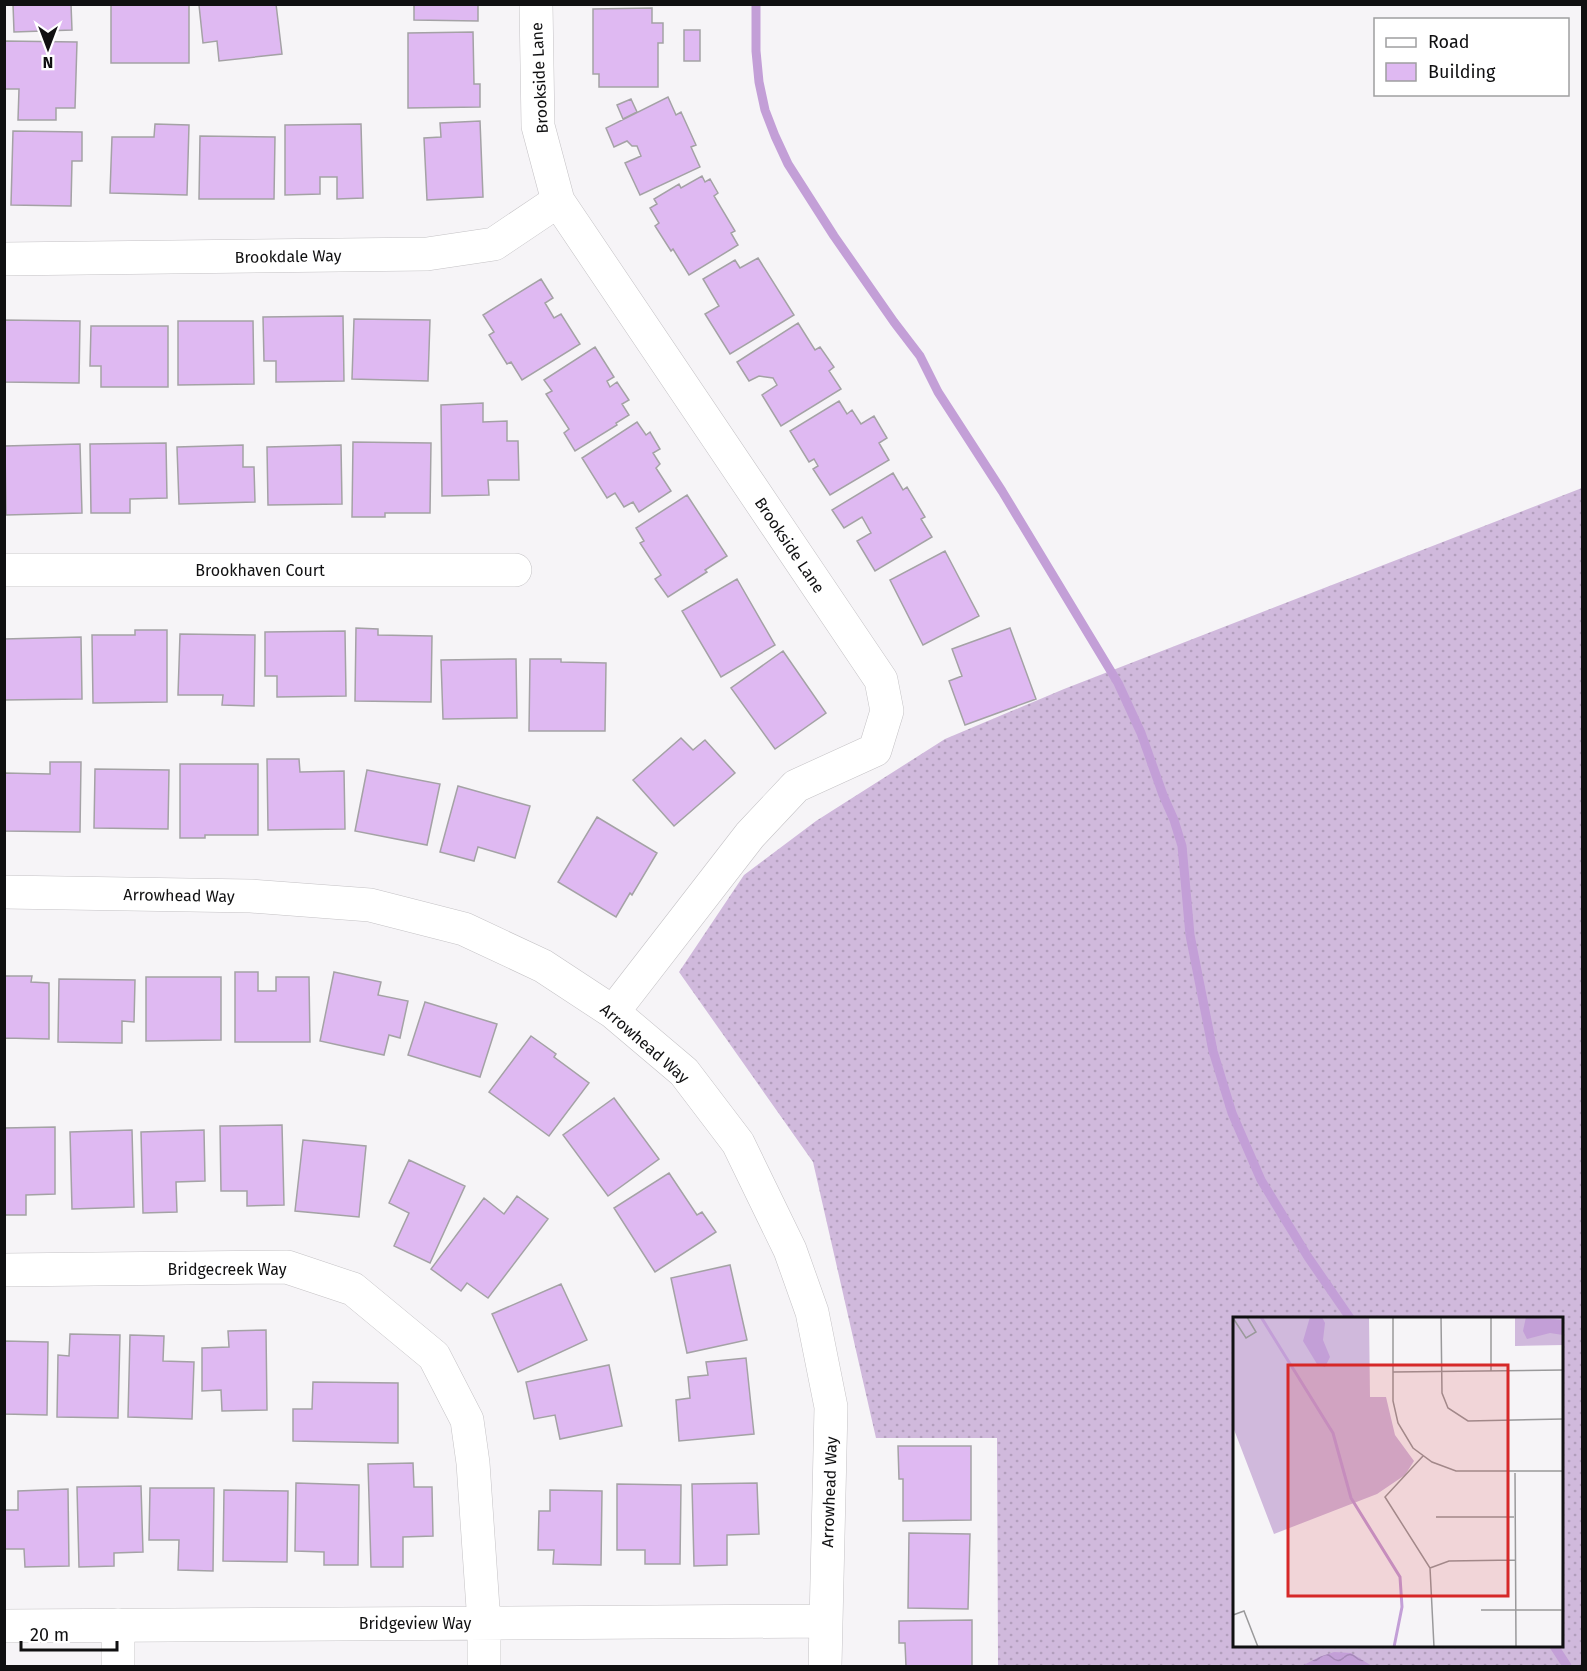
<svg xmlns="http://www.w3.org/2000/svg" width="1587" height="1671" font-family="'Fira Sans',sans-serif">
	<defs>
		<pattern id="grass-dots" width="8" height="8" patternUnits="userSpaceOnUse" patternTransform="scale(1.5)"><rect width="8" height="8" fill="#d0b9dc"/><path d="M2 2h.1M6 6h.1" fill="none" stroke="#b29ebc" stroke-width="1.8" stroke-linecap="round"/></pattern>
		<pattern id="water-waves" width="16" height="10" patternUnits="userSpaceOnUse" patternTransform="scale(1.5)"><rect width="16" height="10" fill="#c39fd7"/><path d="M0 5q4-4 8 0t8 0" fill="none" stroke="#a688b8"/></pattern>
	</defs>
	<rect width="100%" height="100%" fill="#f6f4f7"/>
	<path fill="url(#grass-dots)" fill-rule="evenodd" d="M1582,488v1178h-584l-1,-228h-121l-63,-276 -134,-190 65,-97 72,-54 129,-82 119,-50zM1234,1318h328v328h-328z"/>
	<path fill="url(#water-waves)" d="M1334,1652l17,1 21,13h-70l17,-9z"/>
	<g fill="none" stroke-linecap="round" stroke-linejoin="round">
		<path stroke="#c39fd7" stroke-width="9" d="M756,4v47l3,31 6,28 10,26 13,28 46,72 60,86 26,34 18,36 64,99 116,192 23,50 22,62 11,25 8,26 8,89 23,116 19,62 29,67 47,77 42,61
			M1554,1646l13,20"/>
	</g>
	<path fill="#dfb9f2" stroke="#a4a2a5" stroke-width="1.5" d="M13,4h58l1,26 -58,2z
		M111,4h78v59h-78z
		M276,4l6,50 -63,7 -2,-20 -14,2 -4,-38z
		M414,4h64v17l-64,-1z
		M652,8v15h11v20h-5v44h-59v-13h-6v-65z
		M684,30h16v31h-16z
		M473,32l1,52h6v23l-72,1v-75z
		M4,41l73,1 -2,66h-19v12h-38l1,-31h-15z
		M668,97l8,18 5,-3 15,33 -5,2 9,20 -60,28 -15,-32 16,-7 -4,-10h-5l-5,-5 -13,6 -8,-19z
		M631,99l6,13 -14,7 -6,-14z
		M480,121l3,76 -56,3 -3,-62 17,-1 -1,-14z
		M155,124l34,1 -2,70 -77,-2 2,-56h42z
		M361,124l2,74 -26,1v-22h-17v17l-35,1v-70z
		M13,131l69,1v29h-10l-1,45 -60,-1z
		M200,136l75,1 -1,62h-75z
		M702,176l3,6 5,-3 8,14 -4,3 21,35 -4,2 7,12 -49,30 -16,-26 -2,2 -16,-25 4,-3 -9,-15 7,-4 -3,-5 25,-15 2,4z
		M758,258l36,57 -64,39 -25,-40 14,-8 -16,-27 32,-19 5,8z
		M541,279l12,19 -8,5 9,15 7,-4 19,30 -58,36 -11,-18 -4,2 -18,-29 5,-3 -11,-17z
		M343,316l1,65 -68,1v-21h-12l-1,-44z
		M354,319l76,1 -2,61 -76,-2z
		M4,320l76,1 -1,62 -75,-1z
		M178,321h75l1,63 -76,1z
		M798,323l17,27 5,-3 14,20 -5,4 12,18 -60,37 -19,-31 15,-10 -4,-7 -14,-2 -10,5 -12,-19z
		M91,326h77v61h-67v-21h-11z
		M595,347l19,30 -7,4 3,6 7,-5 12,18 -7,4 7,11 -13,8 1,2 -42,26 -11,-18 5,-4 -23,-35 6,-3 -8,-11z
		M839,401l8,13 5,-4 9,14 13,-8 13,22 -8,5 10,17 -59,35 -17,-26 5,-3 -4,-7 -5,3 -19,-31z
		M483,403v19l24,-1v20h11l1,39h-31l1,15 -47,1 -1,-91z
		M637,422l9,13 4,-3 10,17 -7,4 7,11 -4,4 15,23 -32,21 -6,-10 -9,5 -9,-14 -8,5 -25,-40z
		M353,442l78,1 -1,70h-45v4h-33z
		M166,443l1,55 -37,1v14h-39l-1,-69z
		M80,444l2,69 -76,2 -1,-69z
		M243,445v22h11l1,35 -76,2 -2,-57z
		M341,445l1,59 -74,1 -1,-58z
		M893,473l10,17 4,-3 18,30 -4,2 11,18 -57,34 -18,-30 14,-8 -9,-16 -18,11 -12,-18z
		M687,495l40,61 -22,14 2,2 -39,25 -13,-18 6,-4 -21,-32 4,-2 -8,-13z
		M945,551l34,65 -56,29 -33,-65z
		M737,579l38,66 -54,32 -39,-66z
		M356,628l22,1v6l54,1 -1,66 -76,-1z
		M1010,628l26,71 -71,26 -16,-44 13,-5 -10,-27z
		M135,630h32v72l-74,1 -1,-68h43z
		M345,631l1,65 -69,1v-21h-12v-44z
		M180,634l75,1 -1,71 -32,-1 1,-10h-45z
		M81,637l1,62 -78,1v-61z
		M783,651l43,62 -51,36 -44,-61z
		M516,659l1,59 -74,1 -2,-59z
		M530,659h31v3l45,1 -1,68h-76z
		M681,738l12,12 12,-10 30,33 -61,53 -41,-46z
		M267,759h32l1,13 44,-1 1,58 -77,1z
		M50,762h31l-1,70 -75,-1v-58l45,1z
		M180,764h78v71h-53v3h-25z
		M95,769l74,1 -1,59 -74,-1z
		M367,770l73,14 -13,61 -72,-14z
		M458,786l72,20 -15,52 -37,-11 -4,14 -34,-9z
		M597,817l60,36 -25,42 -2,-2 -14,24 -58,-35z
		M235,972h23v19h18v-14h33l1,65h-75z
		M334,972l47,10 -3,13 30,6 -8,37 -11,-3 -5,20 -64,-14z
		M4,976h28l-1,6 18,1v56l-44,-1 -1,12z
		M146,977h75v63l-75,1z
		M59,979l76,1 -1,42 -12,-1v22l-64,-1z
		M425,1002l72,22 -17,53 -72,-22z
		M531,1036l25,18 -2,3 35,26 -40,53 -60,-44z
		M614,1098l45,61 -51,37 -45,-61z
		M282,1125l2,80 -37,1v-15h-26l-1,-65z
		M55,1127v67l-29,1v20h-22v-87z
		M132,1130l2,77 -62,2 -2,-77z
		M204,1130l1,51 -29,1 1,30 -34,1 -2,-81z
		M303,1140l63,6 -7,71 -64,-6z
		M409,1160l56,26 -35,77 -36,-17 15,-33 -20,-10z
		M669,1173l28,42 5,-3 14,20 -61,40 -41,-64z
		M517,1196l31,23 -60,79 -21,-15 -6,8 -30,-22 53,-71 20,16z
		M730,1265l17,75 -60,13 -16,-75z
		M561,1284l26,56 -69,32 -26,-58z
		M266,1330l1,80 -45,1 -1,-21 -19,1v-43l27,-1 -1,-16z
		M70,1334l50,1 -2,83 -61,-1 1,-62 11,1z
		M130,1335l34,1 -1,25 31,1 -2,57 -64,-2z
		M4,1341l44,1 -1,73 -43,-1z
		M746,1358l8,76 -75,7 -3,-41 14,-2 -2,-21 20,-2 -2,-13z
		M609,1365l13,61 -62,13 -5,-24 -21,4 -8,-37z
		M313,1382l85,1v60l-105,-2v-32h19z
		M898,1446h73v74l-68,1v-42h-4z
		M413,1463l1,24h18l1,49 -30,1v30h-32l-3,-103z
		M296,1483l63,2 -1,80h-34v-13l-29,-1z
		M757,1483l2,51 -32,1v30l-33,1 -2,-82z
		M617,1484l64,1 -1,79h-35v-14h-28z
		M141,1486l2,66 -29,1v13l-35,1 -2,-80z
		M150,1488h64l-1,83 -35,-1 1,-30h-30z
		M68,1489l1,77 -44,1 -1,-18h-19v-39h13v-19z
		M224,1490l64,1 -1,71 -64,-1z
		M550,1490l52,1 -1,74 -48,-1 1,-14h-16l1,-39h11z
		M909,1533l61,1 -2,75 -60,-1z
		M972,1620v46h-66l-1,-23h-6v-22z"/>
	<g fill="none" stroke-linecap="round" stroke-linejoin="round">
		<defs>
			<path id="street" d="M536,4l2,122 20,75 323,479 6,31 -12,39 -79,36 -46,49 -137,177
				M4,259l423,-5 67,-10 64,-43
				M4,570h511
				M4,892l247,4 119,9 94,24 79,37 70,46 71,60 54,71 52,107 22,62 19,95 -6,259
				M4,1270l283,-3 66,22 81,67 33,64 6,43 11,160v43
				M118,1625v41
				M4,1626l821,-5"/>
		</defs>
		<use href="#street" stroke="#c4c2c5" stroke-width="34"/>
		<use href="#street" stroke="#fff" stroke-width="33"/>
	</g>
	<g text-anchor="middle" stroke-width="4.5" stroke-linejoin="round" paint-order="stroke">
		<g font-size="16" fill="#101011" stroke="#fff">
			<text transform="translate(539 78) rotate(-93)" y="6">Brookside Lane</text>
			<text transform="translate(288 256) rotate(-1)" y="6">Brookdale Way</text>
			<text transform="translate(790 545) rotate(56)" y="6">Brookside Lane</text>
			<text x="260" y="576">Brookhaven Court</text>
			<text transform="translate(179 895) rotate(1)" y="6">Arrowhead Way</text>
			<text transform="translate(645 1043) rotate(41)" y="6">Arrowhead Way</text>
			<text x="227" y="1275">Bridgecreek Way</text>
			<text transform="translate(829 1492) rotate(-88)" y="6">Arrowhead Way</text>
			<text x="415" y="1629">Bridgeview Way</text>
		</g>
	</g>
	<g transform="translate(1233 1317)">
		<rect width="330" height="330" fill="#f6f4f7"/>
		<path d="M0,0h136l1,80h16l9,38 19,26 -9,14 -28,19 -103,40 -41,-107zM330,0v28l-48,1v-28z" fill="#d0b9dc"/>
		<path d="M77,0h12l3,6 -2,17 7,17 -5,10 -8,-3 -14,-23zM293,0l37,3v15l-13,-2 -23,6 -4,-8z" fill="#c39fd7"/>
		<path fill="none" stroke="#c39fd7" stroke-width="3" d="M28,0l72,116 18,65 49,79 2,30 -8,40"/>
		<path fill="none" stroke="#9a999b" stroke-width="1.5" d="M160,0v84l5,22 15,25 19,14 24,9h107M208,0l1,76 6,15 20,13 95,-2M258,0v54M0,1l13,20 10,-6 -9,-15M160,55l170,-2M190,139l-38,41 45,71 4,79M282,156l1,174M203,200h78M197,251l19,-7 66,-1M248,293h81M0,298l11,-4 14,36M329,330l1,-122"/>
		<path fill="#d62828" fill-opacity="0.15" stroke="#d62828" stroke-width="3" d="M55,48h220v231h-220z"/>
		<rect width="330" height="330" fill="none" stroke="#101011" stroke-width="3"/>
	</g>
	<rect width="1587" height="1671" fill="none" stroke="#101011" stroke-width="12"/>
	<rect x="1374" y="18" width="195" height="78" fill="#ffffff" stroke="#9f9fa0" stroke-width="1.5"/>
	<rect x="1386" y="38" width="30" height="9" fill="#ffffff" stroke="#9f9fa0" stroke-width="1.5"/>
	<text x="1428" y="48" font-size="18" fill="#101011">Road</text>
	<rect x="1386" y="63" width="30" height="18" fill="#dfb9f2" stroke="#9f9fa0" stroke-width="1.5"/>
	<text x="1428" y="78" font-size="18" fill="#101011">Building</text>
	<g transform="translate(48 48) rotate(180)" stroke="#ffffff" stroke-width="4.5" paint-order="stroke">
	<path d="M0-4.5L10 22L0 15L-10 22Z" fill="#101011"/>
	<text y="-9" font-size="16" font-weight="bold" text-anchor="middle" fill="#101011">N</text>
	</g>
	<path d="M21 1641v9h96v-9" fill="none" stroke="#101011" stroke-width="3"/>
	<text x="30" y="1641" font-size="18" fill="#101011" stroke="#ffffff" stroke-width="4.5" paint-order="stroke">20 m</text>
</svg>
